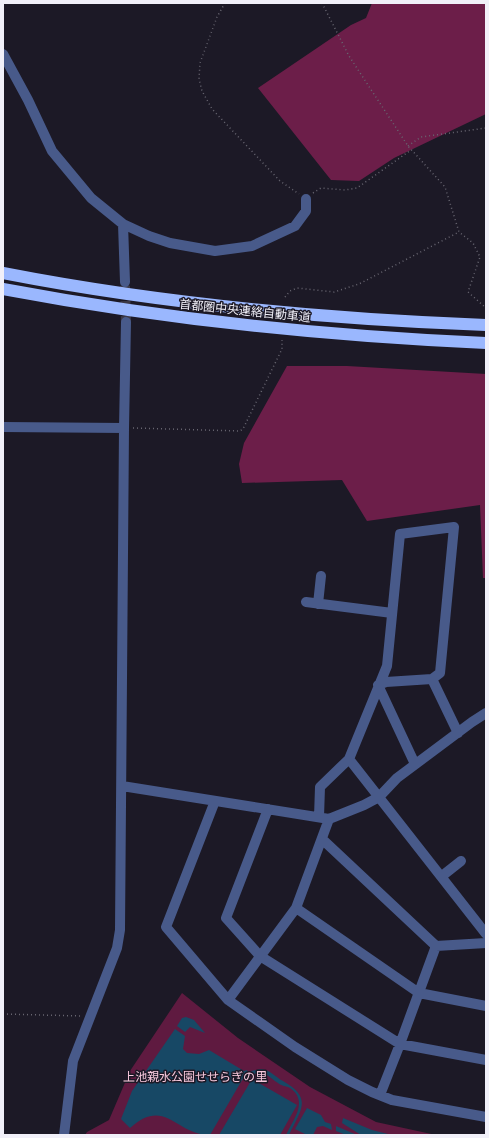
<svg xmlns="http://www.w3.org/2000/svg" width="489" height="1138" font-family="Cabin,'Noto Sans JP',sans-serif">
	<rect width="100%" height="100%" fill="#1c1926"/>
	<path fill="#5f1a40" d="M182,993l56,45 72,49 66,35 60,13h-351l2,-3 22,-12 21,-49z"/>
	<path fill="#6c1e49" d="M372,3h114v111l-92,44 -35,23 -28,-1 -73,-92 93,-63 15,-7z
		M287,366h60l139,8v204h-3l-3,-73 -113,16 -25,-41 -100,3 -3,-19 5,-21z"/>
	<path fill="#174865" d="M186,1017l8,3 11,13 -15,-6 -5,5 -8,-6 5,-8z
		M175,1029l10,7 -2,13 4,4 12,1 10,-4 35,21 3,-1 2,4 -4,1 -35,60c-34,0 -45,-39 -80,-7l-9,-9 11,-28z
		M261,1069c10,1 14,8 22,12 30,17 18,29 6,54h-3c7,-15 23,-34 4,-47 -4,-2 -9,-2 -12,-5 -11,-7 -10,-11 -25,-9l-2,-3z
		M252,1079l45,26 -17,30h-61z
		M307,1108l14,7 4,7 6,2 1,6 -9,-4 -6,1 -4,8h-6l-12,-6z
		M343,1118l29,12 20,5h-31l-19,-12z
		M336,1126l21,9h-11l-10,-4z"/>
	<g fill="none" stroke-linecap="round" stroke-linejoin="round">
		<path stroke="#3c3946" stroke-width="10" stroke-dasharray="10 5" stroke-linecap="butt" d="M125,286l1,36"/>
		<path stroke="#686671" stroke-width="1.5" stroke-dasharray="1 3" stroke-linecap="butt" d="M225,3l-8,14 -17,46 -1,16 3,12 10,18 68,72 19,13
			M322,3l27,53 59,90 37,41 14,45 14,11 7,14 -12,35 18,16
			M408,146l13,-9 65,-9
			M313,193l8,-5 24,2 12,-2 54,-38
			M285,297l5,-6 7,-3 37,4 25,-8 100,-52
			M133,428l107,3 3,-2 39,-80v-9
			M3,1014l78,2"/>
		<path stroke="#485a8a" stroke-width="10" d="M3,54l25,46 24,51 39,47 32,26 26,12 21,7 45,8 37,-5 43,-20 11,-15v-12
			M123,224l2,58
			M3,427l121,1
			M306,602l86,11
			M318,604l3,-28
			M349,759l137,175
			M415,764l-37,-79 8,-3 46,-3
			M122,786l207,33 35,-14 15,-8 18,-19 75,-56 14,-9
			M215,801l-49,126 62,73
			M268,809l-42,109 34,38 140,88 86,16
			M319,817l1,-30 29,-28 38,-93 13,-132 54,-7 -14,146 -8,6 26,54
			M329,819l-33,89 -68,92 67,47 53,33 24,12 20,8 94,17
			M322,839l114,107 50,-3
			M442,876l19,-15
			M296,908l123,85 67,13
			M380,1095l20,-51 36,-98
			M64,1135l9,-74 44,-113 3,-18 4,-502 2,-106"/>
		<path stroke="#9ab7fe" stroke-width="12" d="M3,273c159,31 321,46 483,52
			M3,289c159,30 321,47 483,54"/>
	</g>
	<g text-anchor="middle" stroke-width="3" stroke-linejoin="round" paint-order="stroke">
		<g font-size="12" fill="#f1f0f9" stroke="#1c1926">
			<text transform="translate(245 311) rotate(6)" y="4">首都圏中央連絡自動車道</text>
		</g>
		<g font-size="12" fill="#f8c9dd" stroke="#1c1926">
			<text x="195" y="1081">上池親水公園せせらぎの里</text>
		</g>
	</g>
	<rect width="489" height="1138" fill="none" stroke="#f1f0f9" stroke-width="8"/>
</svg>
